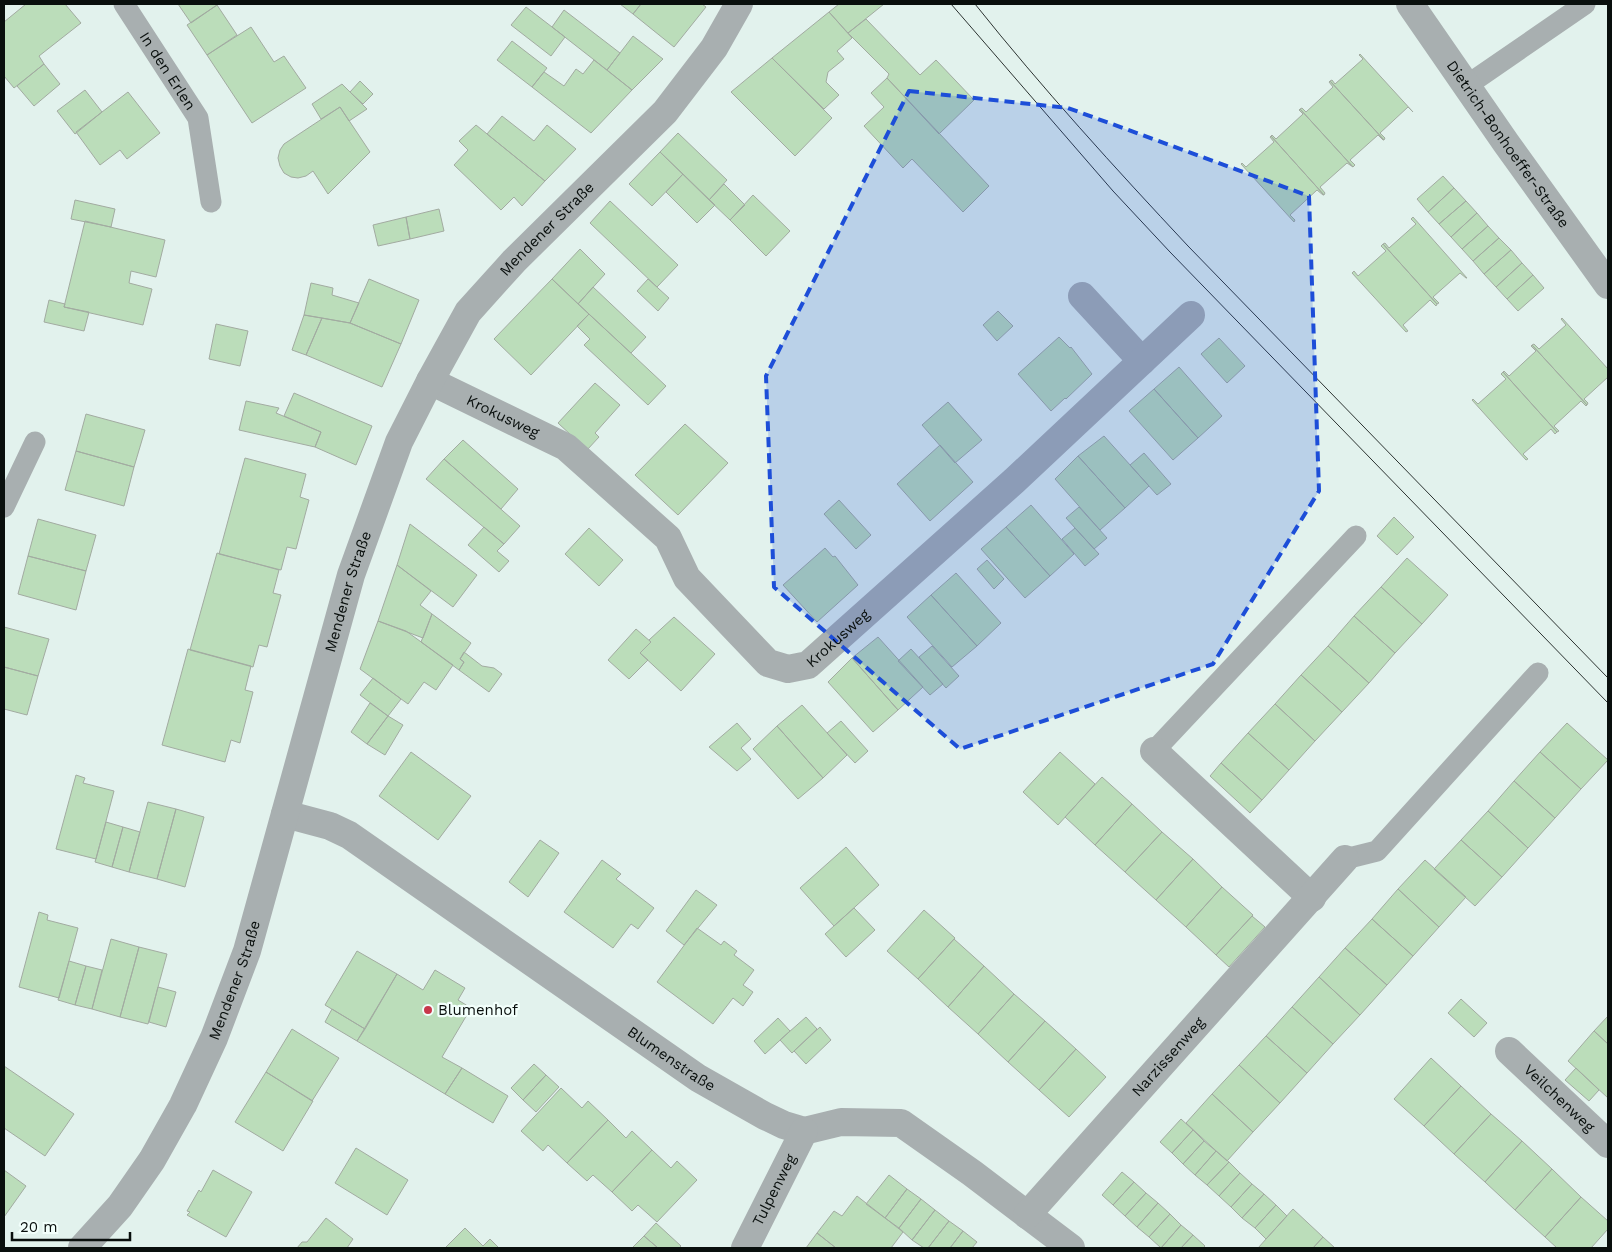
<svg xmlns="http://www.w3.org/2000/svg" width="1612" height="1252" font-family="'Work Sans',sans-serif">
	<rect width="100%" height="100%" fill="#e2f2ed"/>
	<path fill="#bbddba" stroke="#a2aba1" d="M26,4h39l16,19 -42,33 5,8 -30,24 -10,-12v-54z
		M178,4h38l1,1 -26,18z
		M620,4h21l-8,10z
		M641,4h61l4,3 -32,40 -41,-33z
		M839,4h45l-36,29 -19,-21z
		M217,5l20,30 -30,20 -20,-30z
		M526,7l39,30 -14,19 -40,-31z
		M564,10l56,43 -13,17 -55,-43z
		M829,12l23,26 -15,13 7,8 -16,13 -2,10 13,13 -15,14 -52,-51z
		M866,19l54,56 16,-15 38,40 -35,34 -52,-56 2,-4 -41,-41z
		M251,27l23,35 10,-6 22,32 -54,35 -45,-68z
		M633,36l30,23 -31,31 -25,-20z
		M512,41l35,27 -15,19 -35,-27z
		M1360,54l53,58 -5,-5 -28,26 5,5 -1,2 -54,-59 2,-1 3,4 28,-25 -4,-4z
		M772,58l60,60 -37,38 -64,-64z
		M594,60l38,30 -41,43 -59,-46 12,-15 20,14 12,-17 7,5z
		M44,64l16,20 -26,22 -17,-20z
		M887,78l102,108 -26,26 -51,-53 -9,9 -39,-42 20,-19 -13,-14z
		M360,81l13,13 -10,10 -13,-12z
		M1330,81l54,59h-1l-5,-5 -28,25 5,5 -2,2 -53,-58 2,-1 4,4 27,-25 -4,-5z
		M342,84l25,25 -18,12 -9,-14 -19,12 -9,-15z
		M85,90l17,22 -27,22 -18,-23z
		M128,92l32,41 -33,26 -7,-9 -20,15 -24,-33z
		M340,107l30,45 -42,42 -15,-23 -7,5 -8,2 -7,-1 -7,-4 -4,-7 -2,-8 2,-8 4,-6z
		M1300,109l53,58 -6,-4 -27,24 5,6 -1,2 -53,-59 1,-1 4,4 27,-25 -4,-4z
		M502,116l32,25 13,-16 29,24 -31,32 -58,-47z
		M476,125l69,56 -23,25 -8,-9 -13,13 -47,-45 14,-15 -9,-9z
		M678,133l49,47 -18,20 -49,-48z
		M1271,136l53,59h-1l-6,-5 -27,25 5,5 -1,2 -53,-58 1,-1 4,4 28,-25 -4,-5z
		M660,152l23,22 -31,32 -23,-22z
		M683,174l32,31 -18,18 -31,-31z
		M1443,176l11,12 -26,24 -11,-13z
		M724,184l21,21 -15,15 -21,-20z
		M1454,188l12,13 -27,23 -11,-12z
		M753,195l37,36 -24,25 -36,-36z
		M75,200l40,9 -4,18 -40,-8z
		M610,201l68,64 -21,22 -67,-64z
		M1466,201l11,12 -26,24 -12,-13z
		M439,209l5,22 -34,8 -4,-22z
		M1477,213l11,13 -26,23 -11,-12z
		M406,217l4,22 -32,7 -5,-21z
		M1413,217l54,61h-1l-6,-5 -27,24 6,6 -2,1 -54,-60 2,-1 4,5 27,-24 -5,-5z
		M85,221l80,19 -9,37 -25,-6 -2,12 23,6 -9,36 -79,-18z
		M1488,226l11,12 -26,23 -11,-12z
		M1499,238l12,12 -27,24 -11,-13z
		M1383,244l54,60 -1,2 -6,-6 -27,25 5,6 -2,1 -54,-59 2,-2 4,5 28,-25 -5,-5z
		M580,249l25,25 -27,30 -26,-25z
		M1511,250l11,13 -26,24 -12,-13z
		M1522,263l11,12 -26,24 -11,-12z
		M1533,275l11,13 -26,23 -11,-12z
		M369,279l50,21 -18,44 -51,-21z
		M552,279l37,35 -58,61 -37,-36z
		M648,279l21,19 -11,13 -21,-20z
		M311,283l22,5 -1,7 27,8 -9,20 -46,-8z
		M593,287l53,50 -15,16 -53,-49z
		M49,300l16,4 -1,3 25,5 -5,19 -40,-9z
		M998,311l15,15 -16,15 -14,-16z
		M589,314l77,72 -18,19 -64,-60 6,-6 -13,-13z
		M304,315l18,3 -16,37 -14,-5z
		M322,318l28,5 51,21 -19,43 -76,-32z
		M1562,318l46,51v8l-24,22 4,4 -1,2 -55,-60 2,-1 5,5 27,-24 -5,-6z
		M216,324l32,7 -8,35 -31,-7z
		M1059,337l11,11 1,-1 21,27 -26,25 -1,-1 -14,13 -33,-37z
		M1219,338l26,28 -18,17 -26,-29z
		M1532,345l55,60 -1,1 -5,-5 -27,25 5,5 -2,1 -54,-60 1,-1 5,5 27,-25 -5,-5z
		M1179,367l43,49 -24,22 -44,-49z
		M1503,372l54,60 -2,2 -4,-5 -28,25 5,5 -2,1 -54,-60 1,-1 5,5 28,-25 -5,-5z
		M595,383l25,22 -25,28 4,4 -12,13 -29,-27z
		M1154,389l44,49 -25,22 -44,-49z
		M294,393l78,33 -16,39 -41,-18 6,-15 -37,-16z
		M246,401l33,7 -3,5 45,19 -6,15 -76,-17z
		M948,402l34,38 -27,23 -33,-38z
		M86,414l59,16 -11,37 -58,-16z
		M685,424l43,39 -50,52 -43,-40z
		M1104,436l45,50 -24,22 -47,-52z
		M463,440l55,49 -17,20 -57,-50z
		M940,445l33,37 -43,39 -33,-37z
		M76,451l58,16 -10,39 -59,-16z
		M1144,453l27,31 -14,11 -27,-30z
		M1078,456l47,52 -25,22 -45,-51z
		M245,458l61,16 -6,23 9,3 -13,49 -9,-2 -6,23 -62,-16z
		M444,459l76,67 -16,18 -78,-65z
		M839,500l32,35 -15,14 -32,-35z
		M1031,505l43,49 -24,22 -44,-49z
		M1079,507l28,31 -13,11 -28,-31z
		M1394,517l20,20 -17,18 -20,-19z
		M38,519l58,16 -10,36 -58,-15z
		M410,524l67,51 -24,32 -56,-42z
		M484,527l20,17 -7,7 12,10 -10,11 -31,-27z
		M1006,527l44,49 -25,22 -44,-49z
		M589,528l34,32 -24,26 -34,-32z
		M1075,528l24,26 -14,12 -23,-27z
		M825,548l8,9 2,-1 23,29 -41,37 -34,-37z
		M217,553l62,17 -6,23 8,2 -14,52 -8,-2 -6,22 -63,-17z
		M28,556l58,15 -10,39 -58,-16z
		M1407,558l41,37 -26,29 -41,-37z
		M987,560l17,19 -10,10 -17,-20z
		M397,565l34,26 -11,14 12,9 -9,24 -45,-17z
		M956,573l45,50 -24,23 -46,-51z
		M1381,587l41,37 -27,29 -41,-37z
		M931,595l46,51 -25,21 -45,-50z
		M432,614l39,29 -11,16 4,3 -5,8 -38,-28z
		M1354,616l41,37 -26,30 -41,-37z
		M674,617l41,37 -34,37 -41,-38 11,-11 -2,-2z
		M378,621l28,10 47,34 -17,25 -12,-8 -16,22 -48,-35z
		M4,627l45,12 -11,37 -34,-9z
		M636,629l15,13 -11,11 8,7 -19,19 -21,-19z
		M878,637l45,50 -25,23 -46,-52z
		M932,646l27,30 -13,12 -27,-31z
		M1328,646l41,37 -27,29 -41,-37z
		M188,649l63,17 -6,24 8,2 -13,51 -9,-3 -6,22 -63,-17z
		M911,649l32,35 -13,11 -32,-34z
		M464,652l18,14 12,2 8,6 -13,18 -30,-22 5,-8 -4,-3z
		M852,658l46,52 -25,22 -45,-50z
		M4,667l34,9 -11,39 -23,-6z
		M1301,675l41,37 -27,29 -40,-37z
		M373,678l28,21 -13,17 -28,-21z
		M370,703l18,13 -21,28 -16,-12z
		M1275,704l40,37 -26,29 -41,-37z
		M802,705l45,50 -24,23 -46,-52z
		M388,716l15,9 -18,30 -18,-11z
		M841,721l27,30 -13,12 -28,-30z
		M737,723l14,16 -10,9 10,11 -14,12 -28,-24z
		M1567,723l41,37 -27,29 -41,-37z
		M777,726l46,52 -25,21 -45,-50z
		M1248,733l41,37 -27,30 -41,-37z
		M411,752l60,44 -33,44 -59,-44z
		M1060,752l35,32 -37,41 -35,-33z
		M1540,752l41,37 -26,29 -41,-37z
		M1221,763l41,37 -12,13 -40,-37z
		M76,775l9,3 -2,5 31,8 -18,68 -40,-10z
		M1102,777l30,27 -37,41 -30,-28z
		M1514,781l41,37 -27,30 -40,-37z
		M148,802l28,7 -19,70 -28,-7z
		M1132,804l30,28 -37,40 -30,-27z
		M176,809l28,8 -19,70 -28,-8z
		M1488,811l40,37 -26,29 -41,-37z
		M106,822l17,5 -11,40 -17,-5z
		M123,827l17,5 -11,40 -17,-5z
		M1162,832l31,27 -37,41 -31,-28z
		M540,840l19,13 -31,44 -19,-15z
		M1461,840l41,37 -27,29 -41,-37z
		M846,847l33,38 -45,41 -34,-38z
		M1193,859l29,28 -36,40 -30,-27z
		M602,860l19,14 -5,5 38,29 -16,21 -7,-5 -18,24 -49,-36z
		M1425,860l41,37 -27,30 -41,-38z
		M1222,887l31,28 -37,40 -30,-28z
		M1398,889l41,38 -26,29 -41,-37z
		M696,890l21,15 -33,40 -18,-14z
		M854,908l21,22 -29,27 -21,-23z
		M924,910l31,28 -37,41 -31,-28z
		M39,912l9,3 -1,5 31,8 -19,70 -40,-11z
		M1252,916l13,11 -36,40 -13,-12z
		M1372,919l41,37 -26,29 -42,-37z
		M697,928l24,17 3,-4 13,10 -3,4 20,15 -11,15 10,7 -10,14 -10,-8 -20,26 -56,-42z
		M111,939l28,8 -19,70 -28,-8z
		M954,939l30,27 -36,41 -30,-28z
		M139,947l28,7 -19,70 -28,-7z
		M1345,948l42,37 -27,30 -41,-38z
		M357,951l40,23 -32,55 -40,-24z
		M69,961l17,5 -11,39 -17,-5z
		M86,966l16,4 -10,39 -17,-4z
		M984,966l30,28 -36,40 -30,-27z
		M435,970l30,18 -7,12 13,8 -29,49 20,11 -17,26 -88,-53 40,-67 26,16z
		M1319,977l41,38 -27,29 -41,-37z
		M158,987l18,5 -10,35 -17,-5z
		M1014,994l31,27 -37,41 -30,-28z
		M1461,999l26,24 -13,14 -26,-24z
		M1292,1007l41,37 -26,29 -41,-37z
		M332,1009l33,20 -8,12 -32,-19z
		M1608,1016v28l-14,-13z
		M806,1017l11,12 -25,24 -12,-13z
		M778,1018l12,13 -25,23 -11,-13z
		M1045,1021l31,28 -37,41 -31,-28z
		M820,1027l11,13 -25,24 -12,-13z
		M292,1029l47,29 -27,43 -46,-29z
		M1594,1031l14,13v54l-40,-37z
		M1266,1036l41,37 -27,30 -41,-38z
		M1076,1049l30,28 -37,40 -30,-27z
		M1431,1058l30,28 -37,40 -30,-27z
		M534,1064l12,11 -23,25 -12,-12z
		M1239,1065l41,38 -27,29 -41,-38z
		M4,1066l70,48 -29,42 -41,-28z
		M462,1068l46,28 -15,27 -48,-29z
		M1576,1068l23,22 -10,11 -24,-21z
		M266,1072l47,29 -30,50 -48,-29z
		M546,1075l13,12 -23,25 -13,-12z
		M1461,1086l30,28 -37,40 -30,-28z
		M561,1088l21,20 6,-7 20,19 -41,43 -19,-18 -5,6 -22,-20z
		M1212,1094l41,38 -26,29 -41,-38z
		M1491,1114l31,27 -37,41 -31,-28z
		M1181,1119l12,11 -21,23 -12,-11z
		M608,1120l18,18 6,-7 20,19 -40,42 -19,-17 -6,6 -20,-18z
		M1193,1130l11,11 -21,23 -11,-11z
		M1204,1141l12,10 -21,24 -12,-11z
		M1522,1141l30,28 -37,41 -30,-28z
		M356,1148l52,32 -21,35 -52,-32z
		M652,1150l19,18 6,-7 20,19 -40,42 -19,-17 -6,6 -20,-19z
		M1216,1151l13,11 -22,23 -12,-10z
		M1229,1162l11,11 -21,23 -12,-11z
		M1552,1169l29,28 -36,40 -30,-27z
		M4,1170l22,16 -22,31z
		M213,1170l39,22 -26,45 -39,-22 3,-3 -3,-1 12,-21 2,2z
		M1122,1172l12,10 -21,23 -11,-10z
		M1240,1173l12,11 -21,23 -12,-11z
		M889,1175l18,14 -22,29 -19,-14z
		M1134,1182l12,11 -21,23 -12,-11z
		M1252,1184l12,10 -22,24 -11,-11z
		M907,1189l14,10 -22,29 -14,-10z
		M1146,1193l12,10 -21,24 -12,-11z
		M1264,1194l12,11 -21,23 -13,-10z
		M857,1196l46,36 -12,16h-55l-19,-15 17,-22 8,5z
		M1581,1197l27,24v8l-17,19h-34l-12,-11z
		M921,1199l14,11 -23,30 -13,-12z
		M1158,1203l12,11 -21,23 -12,-10z
		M1276,1205l11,11 -21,23 -11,-11z
		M1293,1209l30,28 -10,11h-55z
		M935,1210l14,11 -21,27h-4l-12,-8z
		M1170,1214l11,11 -20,23 -12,-11z
		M326,1218l27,21 -6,9h-50l5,-6h5z
		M949,1221l14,10 -13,17h-22z
		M656,1223l25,23 -2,2h-21l-14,-12z
		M1181,1225l12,10 -12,13h-20z
		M465,1228l18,18 7,-7 9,9h-54z
		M963,1231l14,11 -5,6h-22z
		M817,1233l19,15h-30z
		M1193,1235l12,11 -2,2h-22z
		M644,1236l14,12h-26z
		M1323,1237l12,11h-22z"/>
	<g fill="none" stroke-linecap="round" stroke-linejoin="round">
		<g stroke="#a8afb0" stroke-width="21">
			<path id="s1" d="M124,4l74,114 13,84"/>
			<path d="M1466,86l119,-82"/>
			<path d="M4,507l31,-65"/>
			<path d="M1154,751l202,-215"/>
			<path d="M1345,859l32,-8 161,-178"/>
		</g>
		<g stroke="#a8afb0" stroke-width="28">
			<path id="s2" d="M1410,4l96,139 102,142"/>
			<path d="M1082,296l60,65"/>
			<path id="s3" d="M430,381l136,66 102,91 19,40 81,85 20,6 20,-4 206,-184 177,-166"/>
			<path d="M1154,751l158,147"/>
			<path id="s4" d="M285,814l45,12 19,9 349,243 67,38 19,9 20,6 37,-9 60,1 71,50 99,75"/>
			<path id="s5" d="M1509,1051l99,93"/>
			<path id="s6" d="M1027,1215l318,-356"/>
			<path id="s7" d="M745,1248l59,-117"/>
		</g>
		<path stroke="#a8afb0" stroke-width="28" id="s8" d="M82,1248l38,-42 32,-46 31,-55 31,-67 33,-87 104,-376 48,-133 31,-61 38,-69 46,-51 151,-149 49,-64 25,-44"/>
		<path stroke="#2c3331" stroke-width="1" d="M951,4l162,187 57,61 438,451
			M975,4c67,84 140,164 213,242l420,432"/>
	</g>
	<path fill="#1d4ed8" fill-opacity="0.2" stroke="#1d4ed8" stroke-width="4" stroke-dasharray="10 6" stroke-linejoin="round" d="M909,91l159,17 241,88 10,295 -106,173 -253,85 -186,-162 -8,-211z"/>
	<circle fill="#c8384b" stroke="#f2fffb" stroke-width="2" cx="428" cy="1010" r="5"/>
	<g text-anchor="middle" stroke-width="4.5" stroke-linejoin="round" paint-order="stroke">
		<g font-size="15" fill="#090f0d" stroke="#f2fffb">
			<text dy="5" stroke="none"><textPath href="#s1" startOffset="80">In den Erlen</textPath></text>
			<text dy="5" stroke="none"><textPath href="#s2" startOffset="171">Dietrich-Bonhoeffer-Straße</textPath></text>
			<text dy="5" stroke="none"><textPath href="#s8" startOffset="1136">Mendener Straße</textPath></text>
			<text dy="5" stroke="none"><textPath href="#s3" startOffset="81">Krokusweg</textPath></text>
			<text dy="5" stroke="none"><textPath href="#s8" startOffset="716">Mendener Straße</textPath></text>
			<text dy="5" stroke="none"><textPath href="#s3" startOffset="531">Krokusweg</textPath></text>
			<text dy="5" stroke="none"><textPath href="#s8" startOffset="311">Mendener Straße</textPath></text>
			<text dy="5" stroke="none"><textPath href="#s6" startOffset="212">Narzissenweg</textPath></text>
			<text dy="5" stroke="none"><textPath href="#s4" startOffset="460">Blumenstraße</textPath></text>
			<text dy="5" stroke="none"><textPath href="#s5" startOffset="69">Veilchenweg</textPath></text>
			<text dy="5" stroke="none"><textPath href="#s7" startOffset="65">Tulpenweg</textPath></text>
		</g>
		<g font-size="15" fill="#090f0d" stroke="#f2fffb" text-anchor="start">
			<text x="438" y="1015">Blumenhof</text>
		</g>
	</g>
	<rect width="1612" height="1252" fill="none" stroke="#090f0d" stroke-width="10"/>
	<path d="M12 1232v8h118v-8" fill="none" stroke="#090f0d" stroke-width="2.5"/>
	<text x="20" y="1232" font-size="15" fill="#090f0d" stroke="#f2fffb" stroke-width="4" paint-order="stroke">20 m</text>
</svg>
